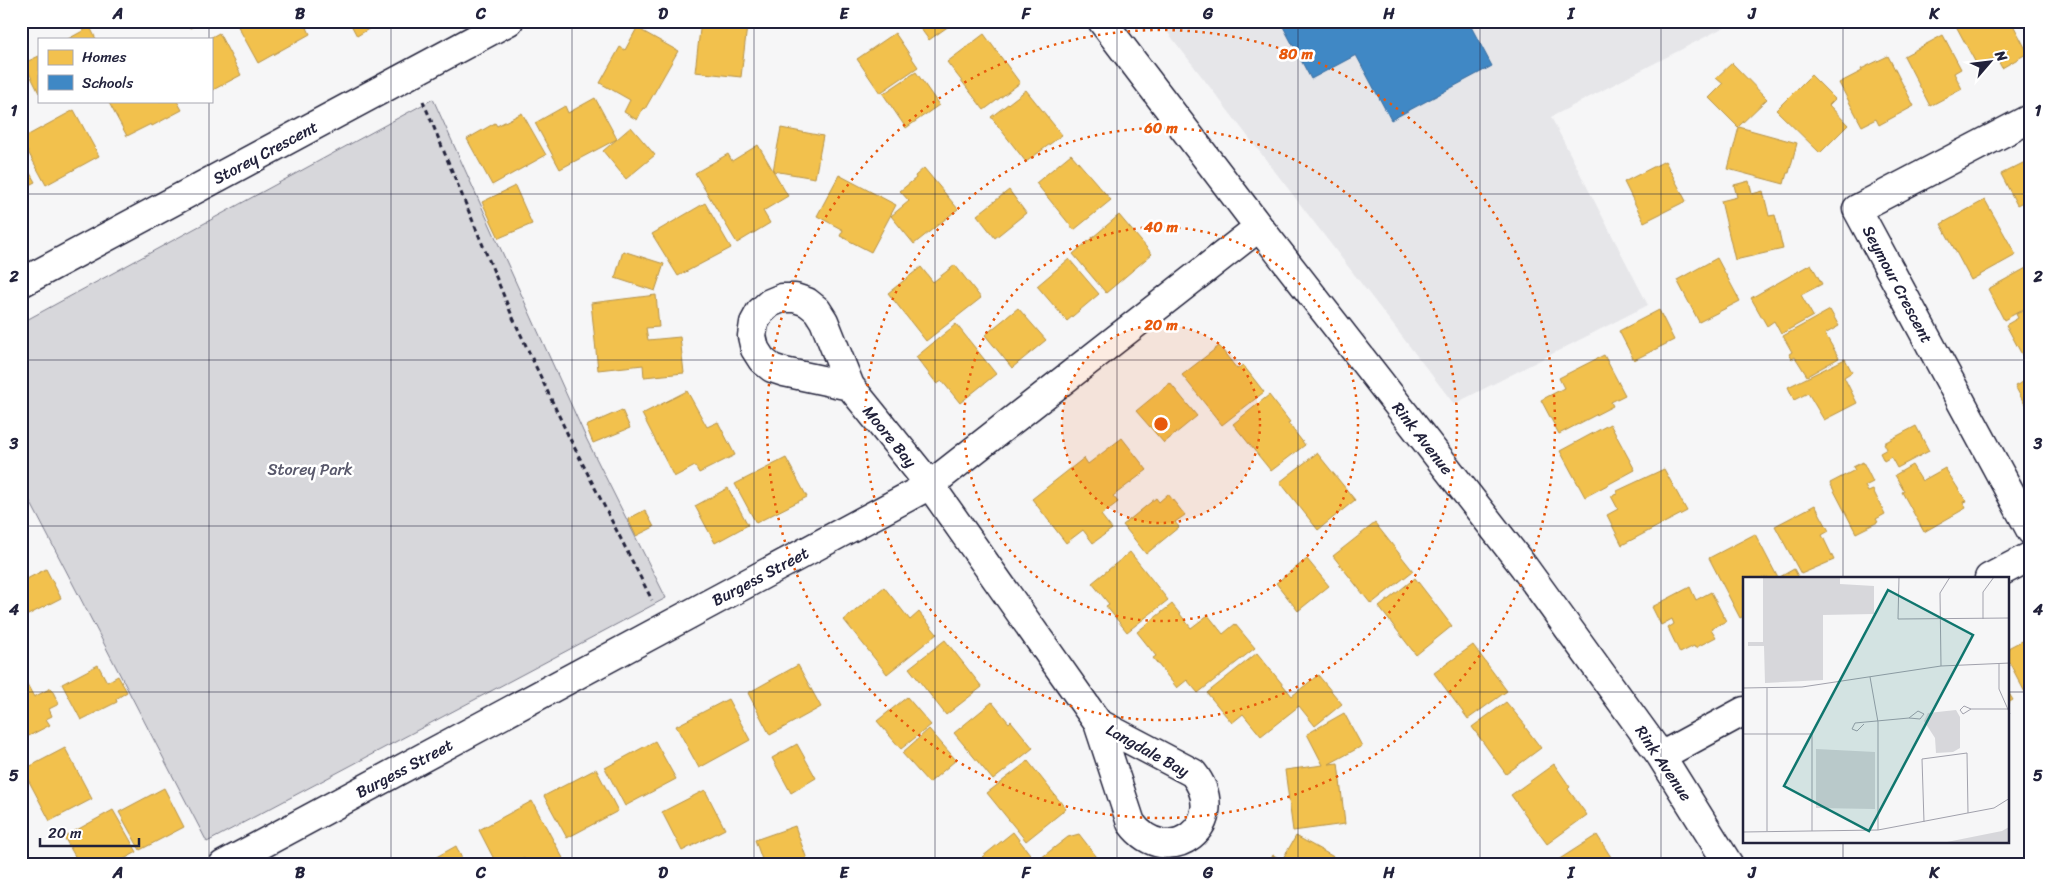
<svg xmlns="http://www.w3.org/2000/svg" width="2052" height="886" font-family="Sriracha,sans-serif">
	<rect width="100%" height="100%" fill="#f6f6f7"/>
	<filter id="ink" filterUnits="userSpaceOnUse"><feTurbulence type="fractalNoise" baseFrequency=".02" numOctaves="2"/><feDisplacementMap in="SourceGraphic" scale="10" xChannelSelector="R" yChannelSelector="G"/><feConvolveMatrix kernelMatrix="1 2 1 2 8 2 1 2 1" color-interpolation-filters="sRGB"/></filter>
	<g filter="url(#ink)">
		<path fill="#e6e6e9" d="M1159,21h577l-185,96 97,188 -194,99z"/>
		<path fill="#d7d7db" stroke="#7c7c8b" d="M433,99l154,341 79,158 -459,244 -186,-358v-161z
			M1135,862l81,2v1h-82z"/>
		<path fill="#f2c14e" stroke="#b49148" d="M186,21h17l-13,7z
			M235,21h69l6,13 -52,29z
			M349,21h33l-25,15z
			M701,21l46,5 -6,51 -46,-5z
			M915,21h41l-27,19z
			M1964,21h47l17,32 -26,15 -6,-11 -18,10 -22,-41z
			M2024,21h7v12z
			M90,27l6,12h-28z
			M637,28l41,23 -33,58 -2,-1 -6,12 -13,-8 6,-12 -30,-17 20,-36 5,3z
			M219,33l22,42 -30,16v-52h-3z
			M895,33l23,34 -38,26 -23,-34z
			M984,34l36,49 -36,27 -37,-48z
			M1943,35l18,34 -7,4 8,16 -32,17 -26,-50z
			M39,56v37l-15,-30z
			M1888,56l26,50 -35,19 -3,-6 -14,7 -23,-43 23,-12 -1,-2z
			M1732,63l35,36 -29,28 -29,-29 14,-14 -7,-6z
			M916,72l23,33 -33,23 -23,-34z
			M1811,75l24,24 -6,6 19,20 -28,28 -44,-43z
			M1026,90l36,45 -36,27 -35,-45z
			M595,98l22,41 -57,30 -25,-46 30,-17 3,7z
			M108,101h69l5,9 -30,16 -1,-2 -24,12z
			M74,110l25,46 -53,29 -25,-46z
			M522,113l24,42 -54,30 -25,-46 28,-16 2,3z
			M631,127l24,28 -29,24 -23,-28z
			M1739,127l58,16 -8,30h-2l-3,11 -56,-15z
			M781,128l42,8 -8,42 -42,-7z
			M758,145l30,51 -25,15 7,12 -33,20 -42,-70 33,-19 4,7z
			M1071,154l40,46 -37,30 -38,-47z
			M21,157l14,25 -14,7z
			M2031,159v39l-14,7 -16,-31z
			M1665,161l21,40 -42,21 -20,-40z
			M924,168l34,41 -44,35 -23,-28 18,-15 -9,-10 16,-13 -1,-2z
			M839,175l57,30 -25,47 -31,-16 3,-6 -26,-14z
			M1749,181l3,13 11,-3 6,25 6,-1 8,34 -48,11 -14,-59 16,-4 -3,-12z
			M515,186l17,38 -33,14 -17,-36z
			M1009,190l17,23 -31,25 -18,-23z
			M1985,200l31,55 -45,25 -30,-56z
			M705,203l26,45 -53,28 -26,-42z
			M1119,215l33,39 -46,39 -33,-39z
			M623,251l41,13 -9,27 -40,-13z
			M1717,258l23,43 -41,21 -22,-42z
			M1069,259l30,35 -32,27 -30,-35z
			M1811,264l11,20 -21,11 12,21 -32,18 -7,-13 -7,5 -16,-28z
			M955,265l26,33 -55,43 -38,-48 33,-26 12,15z
			M2028,267l3,5v33l-27,15 -16,-31z
			M656,295l3,32 -13,1 2,12 32,-3 4,36 -40,4 -1,-12 -45,5 -7,-67z
			M1018,308l28,32 -34,28 -27,-33z
			M2029,308l2,54 -4,2 -21,-39 12,-7 -2,-4z
			M1659,310l15,30 -40,20 -15,-29z
			M1830,310l9,16 -14,8 14,24 -32,18 -12,-19 -3,2 -3,-5 3,-2 -9,-16z
			M956,324l40,50 -36,29 -18,-22 -5,3 -21,-27z
			M1219,346l18,23 6,-4 21,27 -42,33 -40,-50z
			M1604,355l21,40 -14,7 2,4 -54,28 -18,-34 23,-12 -5,-10z
			M1845,359l7,13 -8,5 13,26 -33,17 -16,-27 -14,7 -6,-13z
			M2031,378v36h-1l-15,-28z
			M1170,383l27,33 -33,27 -28,-32z
			M687,391l20,36 11,-5 17,33 -36,18 -4,-7 -21,11 -32,-63z
			M1269,395l21,27 -2,1 17,22 -34,26 -38,-47z
			M622,410l8,18 -37,15 -7,-17z
			M1610,424l25,46 -50,27 -25,-46z
			M1916,426l13,25 -32,17 -6,-11 -7,4 -4,-8 7,-4 -3,-6z
			M1122,438l25,32 -34,26 5,6 -17,13 11,14 -19,14 -10,-13 -17,13 -34,-44 52,-41 4,6z
			M1317,453l38,47 -37,30 -38,-48z
			M786,458l21,39 -51,26 -21,-39z
			M1863,462l10,20 -8,4 3,6 5,-2 12,24 -9,5 2,3 -22,11 -26,-50 25,-13 -2,-3z
			M1912,465l10,16 23,-13 21,33 -3,1 3,6 -42,24 -22,-40 2,-1 -9,-16z
			M1664,469l23,42 -65,34 -15,-30 11,-6 -7,-13 6,-2v-3z
			M728,488l20,37 -33,18 -20,-37z
			M1168,494l17,21 -10,7 4,5 -33,27 -23,-29 33,-27 3,4z
			M1815,505l14,26 -7,4 12,25 -33,14 -26,-48z
			M645,510l9,17 -18,9 -8,-17z
			M1375,523l38,48 -42,33 -38,-48z
			M1755,534l23,44 16,-9 5,9h-55v38l-4,2 -31,-60z
			M1130,552l38,48 -41,32 -21,-26 3,-2 -17,-21z
			M1307,559l22,27 -31,25 -22,-28z
			M46,569l15,29 -35,18 -5,-9v-25z
			M1415,578l37,48 -36,29 -37,-48z
			M884,587l26,33 9,-8 18,22 -50,40 -43,-54z
			M1690,587l6,13 15,-8 15,29 -15,8 5,8 -21,11 -1,-2 -14,7 -12,-25 6,-4 -2,-5 -11,6 -9,-18z
			M1172,604l19,24 17,-13 15,19 12,-10 20,24 -57,45 -11,-13 -10,8 -24,-30 3,-2 -19,-24z
			M2031,636v63l-2,1 -21,-40v-12z
			M945,640l37,47 -36,28 -37,-47z
			M1473,645l34,46 -39,28 -34,-46z
			M1257,653l35,43 26,-21 24,29 -27,22 -16,-20 -38,30 -18,-22 -11,9 -25,-30z
			M98,665l9,17 11,-6 9,16 -11,7 1,3 -36,18 -19,-36z
			M798,665l23,42 -51,28 -22,-42z
			M21,673l13,24 17,-9 8,16 -10,5 3,7 -6,3 4,6 -29,15z
			M2008,692l5,8 -5,3z
			M907,697l24,28 -30,24 -24,-28z
			M728,699l22,41 -51,28 -23,-42z
			M992,702l17,21 2,-2 22,27 -40,32 -39,-47z
			M1506,702l20,24 -1,1 16,21 -35,26 -34,-47z
			M1344,713l18,33 -33,18 9,-1 7,61 -52,7 -8,-61 38,-5 -16,-31z
			M929,729l27,31 -27,23 -27,-30z
			M655,741l21,38 -51,27 -20,-38z
			M797,744l19,34 -25,15 -19,-35z
			M65,748l27,51 -42,22 -27,-51z
			M1028,761l38,48 -40,32 -39,-48z
			M1554,764l16,23 -2,2 19,26 -40,29 -36,-49z
			M596,769l22,42 -51,27 -23,-42z
			M164,788l20,39 -44,23 -21,-38z
			M705,790l20,39 -43,22 -20,-39z
			M532,801l32,59 -8,5h-29l-3,-7 -12,7h-15l-18,-35z
			M113,810l24,42 -24,13h-33l-16,-28z
			M795,826l14,39h-45l-9,-25z
			M1013,832l20,26 -8,7h-36l-7,-8z
			M1079,834l24,31h-71l36,-28z
			M1597,835l19,30h-55l-3,-5z
			M1296,836l45,25 -2,4h-71l5,-10 9,5z
			M456,846l9,19h-43z
			M1500,860l3,5h-10z"/>
		<path fill="#3f88c5" stroke="#36699c" d="M1280,21h188l24,45 -101,54 -35,-65 -45,24z"/>
		<g fill="none" stroke-linecap="round" stroke-linejoin="round">
			<defs>
				<path id="minor" d="M1102,21l157,206 265,340 137,189 68,109
					M2031,118l-174,91 174,322
					M21,283l488,-262
					M850,386l-66,-14 -12,-4 -10,-8 -7,-11 -3,-13 2,-13 6,-11 10,-9 12,-5h13l12,4 10,8 7,11 26,65 80,99 168,238 33,100c37,50 102,0 62,-50l-95,-50
					M1989,578l42,-22
					M1661,756l83,-45
					M223,865l707,-380 329,-258"/>
			</defs>
			<use href="#minor" stroke="#22223b" stroke-width="31"/>
			<path stroke="#22223b" stroke-width="3" stroke-dasharray="5 4" stroke-linecap="butt" d="M423,101l90,217 55,117 84,165"/>
			<use href="#minor" stroke="#fff" stroke-width="28"/>
		</g>
	</g>
	<path fill="none" stroke="#22223b" stroke-width="1" stroke-opacity="0.55" d="M209,21v18M391,21v844M572,21v844M754,21v844M935,21v844M1117,21v844M1298,21v844M1480,21v844M1661,21v844M1843,21v557M209,101v764M21,194h2010M21,360h2010M21,526h2010M21,692h1723M2008,692h23M1843,842v23"/>
	<circle cx="1161" cy="424" r="99" fill="#e8590c" fill-opacity=".12"/>
	<g fill="none" stroke="#e8590c" stroke-width="2.5" stroke-dasharray="2.5 5">
		<circle cx="1161" cy="424" r="99"/>
		<circle cx="1161" cy="424" r="197"/>
		<circle cx="1161" cy="424" r="296"/>
		<circle cx="1161" cy="424" r="394"/>
	</g>
	<g text-anchor="middle" stroke-width="5" stroke-linejoin="round" paint-order="stroke">
		<g font-size="16" fill="#22223b" stroke="#fff">
			<text transform="translate(265 152) rotate(-28)" y="6">Storey Crescent</text>
			<text transform="translate(1898 284) rotate(62)" y="6">Seymour Crescent</text>
			<text transform="translate(890 436) rotate(51)" y="6">Moore Bay</text>
			<text transform="translate(1423 438) rotate(52)" y="6">Rink Avenue</text>
			<text transform="translate(760 576) rotate(-28)" y="6">Burgess Street</text>
			<text transform="translate(1148 750) rotate(29)" y="6">Langdale Bay</text>
			<text transform="translate(1664 763) rotate(56)" y="6">Rink Avenue</text>
			<text transform="translate(404 768) rotate(-28)" y="6">Burgess Street</text>
		</g>
		<g font-size="16" fill="#58586b" stroke="#fff">
			<text x="310" y="475">Storey Park</text>
		</g>
	</g>
	<g transform="translate(1743 577)">
		<rect width="266" height="266" fill="#f6f6f7"/>
		<path d="M20,0h77v7l34,2v28l-51,1v65l-58,3 -1,-37h-16v-4h15zM213,133l4,7v31l-7,4 -17,1 -1,-15 -11,-17 4,-8zM73,172l59,3v57l-59,-1zM266,250v16h-67l60,-12z" fill="#d7d7db"/>
		<path fill="none" stroke="#a1a1ac" stroke-width="1" d="M156,0l-1,42 112,-1M240,42v-27l11,-15M256,86v26l11,25M198,89l-1,-73 10,-16M127,100l8,45v108M0,111l59,-1 139,-21 69,-3M24,111v143M228,132l-7,-3 -4,4 3,4 8,-5h39M121,147l-7,7 -5,-2 3,-6 54,-5 11,1 4,-5 -6,-3 -9,7M0,157h69v97M181,245l-2,-63 45,-6 1,60M0,255l135,-2 116,-22 16,-10"/>
		<path fill="#0f766e" fill-opacity="0.15" stroke="#0f766e" stroke-width="2.5" d="M145,13l85,45 -104,196 -85,-45z"/>
		<rect width="266" height="266" fill="none" stroke="#22223b" stroke-width="2.5"/>
	</g>
	<circle cx="1161" cy="424" r="8" fill="#e8590c" stroke="#fff" stroke-width="2.5"/>
	<g font-size="15" text-anchor="middle" font-weight="bold" fill="#e8590c" stroke="#fff" stroke-width="5" stroke-linejoin="round" paint-order="stroke">
		<text x="1296" y="59">80 m</text>
		<text x="1161" y="133">60 m</text>
		<text x="1161" y="232">40 m</text>
		<text x="1161" y="330">20 m</text>
	</g>
	<rect width="2052" height="886" fill="none" stroke="#fff" stroke-width="55"/>
	<rect x="38" y="38" width="175" height="65" fill="#ffffff" stroke="#a7a7b1"/>
	<rect x="48" y="50" width="25" height="15" fill="#f2c14e" stroke="#a7a7b1"/>
	<text x="82" y="62" font-size="15" fill="#22223b">Homes</text>
	<rect x="48" y="75" width="25" height="15" fill="#3f88c5" stroke="#a7a7b1"/>
	<text x="82" y="88" font-size="15" fill="#22223b">Schools</text>
	<g transform="translate(1990 62) rotate(62)" stroke="#ffffff" stroke-width="4" paint-order="stroke">
	<path d="M0-4L9 19L0 12L-9 19Z" fill="#22223b"/>
	<text y="-8" font-size="14" font-weight="bold" text-anchor="middle" fill="#22223b">N</text>
	</g>
	<path d="M40 838v8h99v-8" fill="none" stroke="#22223b" stroke-width="2.5"/>
	<text x="48" y="838" font-size="15" fill="#22223b" stroke="#ffffff" stroke-width="4" paint-order="stroke">20 m</text>
	<rect x="28" y="28" width="1996" height="830" fill="none" stroke="#22223b" stroke-width="2"/>
	<g font-size="16" text-anchor="middle" font-weight="bold" fill="#22223b">
		<text x="118" y="19">A</text>
		<text x="300" y="19">B</text>
		<text x="481" y="19">C</text>
		<text x="663" y="19">D</text>
		<text x="844" y="19">E</text>
		<text x="1026" y="19">F</text>
		<text x="1208" y="19">G</text>
		<text x="1389" y="19">H</text>
		<text x="1571" y="19">I</text>
		<text x="1752" y="19">J</text>
		<text x="1934" y="19">K</text>
		<text x="14" y="116">1</text>
		<text x="2038" y="116">1</text>
		<text x="14" y="282">2</text>
		<text x="2038" y="282">2</text>
		<text x="14" y="449">3</text>
		<text x="2038" y="449">3</text>
		<text x="14" y="615">4</text>
		<text x="2038" y="615">4</text>
		<text x="14" y="781">5</text>
		<text x="2038" y="781">5</text>
		<text x="118" y="878">A</text>
		<text x="300" y="878">B</text>
		<text x="481" y="878">C</text>
		<text x="663" y="878">D</text>
		<text x="844" y="878">E</text>
		<text x="1026" y="878">F</text>
		<text x="1208" y="878">G</text>
		<text x="1389" y="878">H</text>
		<text x="1571" y="878">I</text>
		<text x="1752" y="878">J</text>
		<text x="1934" y="878">K</text>
	</g>
</svg>
